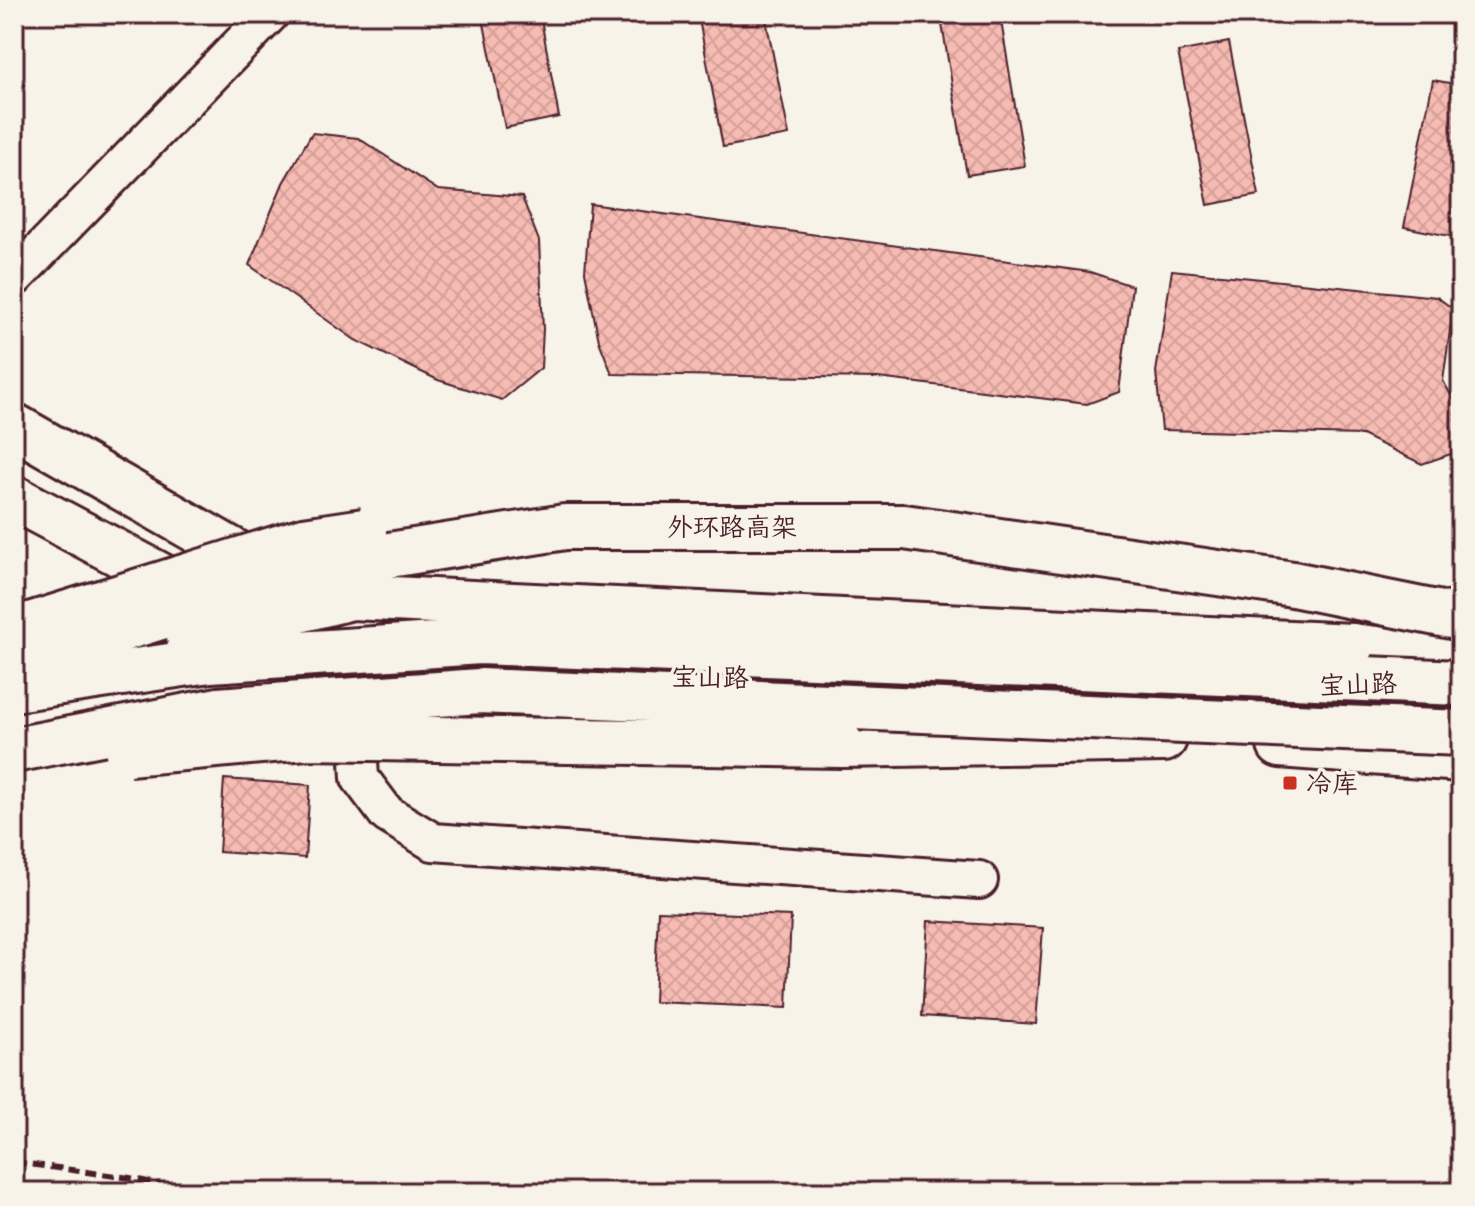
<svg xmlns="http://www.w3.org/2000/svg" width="1475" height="1206" font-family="'Patrick Hand','LXGW WenKai TC',sans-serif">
	<defs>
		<pattern id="building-cross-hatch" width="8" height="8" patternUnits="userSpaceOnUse" patternTransform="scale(2)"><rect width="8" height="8" fill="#f6bbb2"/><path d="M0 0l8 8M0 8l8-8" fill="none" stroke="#d4a099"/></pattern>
	</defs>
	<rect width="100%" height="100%" fill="#f7f3e8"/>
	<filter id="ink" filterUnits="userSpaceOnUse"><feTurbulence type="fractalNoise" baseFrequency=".0125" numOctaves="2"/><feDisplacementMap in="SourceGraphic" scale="16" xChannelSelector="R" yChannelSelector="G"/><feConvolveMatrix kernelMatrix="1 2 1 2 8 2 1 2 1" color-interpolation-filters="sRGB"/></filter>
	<g filter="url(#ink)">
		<path fill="url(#building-cross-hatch)" stroke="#4a1f2b" stroke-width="2" d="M482,14h58l19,103 -54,11z
			M698,14h67l24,121 -66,12z
			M1000,15l25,151 -58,9 -25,-151z
			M1229,42l30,153 -51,10 -30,-153z
			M1433,80l28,5 -1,153 -56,-11z
			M312,133l46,5 80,52 84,7 17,44 4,88 -2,39 -39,32 -64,-20 -83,-40 -106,-75 34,-82z
			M590,204l500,68 42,14 -13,106 -32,12 -209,-26 -266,-4 -13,-33 -14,-69z
			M1172,270l265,27 16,12 -10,72 13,22 5,26 -10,25 -29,10 -60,-29 -200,-5 -6,-58z
			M224,779l86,6 -5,73 -86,-6z
			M658,911l133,5 -4,92 -133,-6z
			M928,921l115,7 -7,96 -114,-8z"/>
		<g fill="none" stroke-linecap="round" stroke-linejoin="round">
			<defs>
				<path id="minor" d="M14,278l256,-264
					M356,711l4,67 27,36 46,28 546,38"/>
				<path id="major" d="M14,426l275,157 81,37 85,19
					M14,498l181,96
					M295,646l58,29 73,12
					M534,656l86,19 311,7
					M1280,745l181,14"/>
				<path id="highway" d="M1352,646l109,13
					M842,745l322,-6"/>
			</defs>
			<use href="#minor" stroke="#4a1f2b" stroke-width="42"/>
			<use href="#major" stroke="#4a1f2b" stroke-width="50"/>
			<use href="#highway" stroke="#4a1f2b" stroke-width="50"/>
			<use href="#minor" stroke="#f7f3e8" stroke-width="36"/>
			<use href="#major" stroke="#f7f3e8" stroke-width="44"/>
			<use href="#highway" stroke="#f7f3e8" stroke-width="44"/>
			<path stroke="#4a1f2b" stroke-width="6" stroke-dasharray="12 6" stroke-linecap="butt" d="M14,1162l116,16 66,14
				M14,1192h3"/>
			<defs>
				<path id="highway-bridge" d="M14,630l290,-90 60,-9
					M189,637l163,-40 1000,49
					M14,662l319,-98 232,-37h339l389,57 168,34
					M14,689l196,-29 270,-18 981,41
					M14,750l204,-40 262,-19 981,42
					M128,753l178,-16 536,8"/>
			</defs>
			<use href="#highway-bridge" stroke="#4a1f2b" stroke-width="50" stroke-linecap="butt"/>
			<use href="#highway-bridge" stroke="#f7f3e8" stroke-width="44"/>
		</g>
	</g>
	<rect fill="#c8321e" stroke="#f7f3e8" stroke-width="3" x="1282" y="775" width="16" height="16" rx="4"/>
	<g text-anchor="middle" stroke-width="7" stroke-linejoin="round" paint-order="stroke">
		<g font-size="26" fill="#4a1f2b" stroke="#f7f3e8">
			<text x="732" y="536">外环路高架</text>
			<text transform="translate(710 677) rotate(1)" y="9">宝山路</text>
			<text transform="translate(1358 684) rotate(-2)" y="9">宝山路</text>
		</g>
		<g font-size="26" fill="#4a1f2b" stroke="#f7f3e8" text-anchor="start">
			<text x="1306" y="792">冷库</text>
		</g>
	</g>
	<rect width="1475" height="1206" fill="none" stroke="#f7f3e8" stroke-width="48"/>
	<rect x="24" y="24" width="1427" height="1158" fill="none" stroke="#4a1f2b" stroke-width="3" filter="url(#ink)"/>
</svg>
